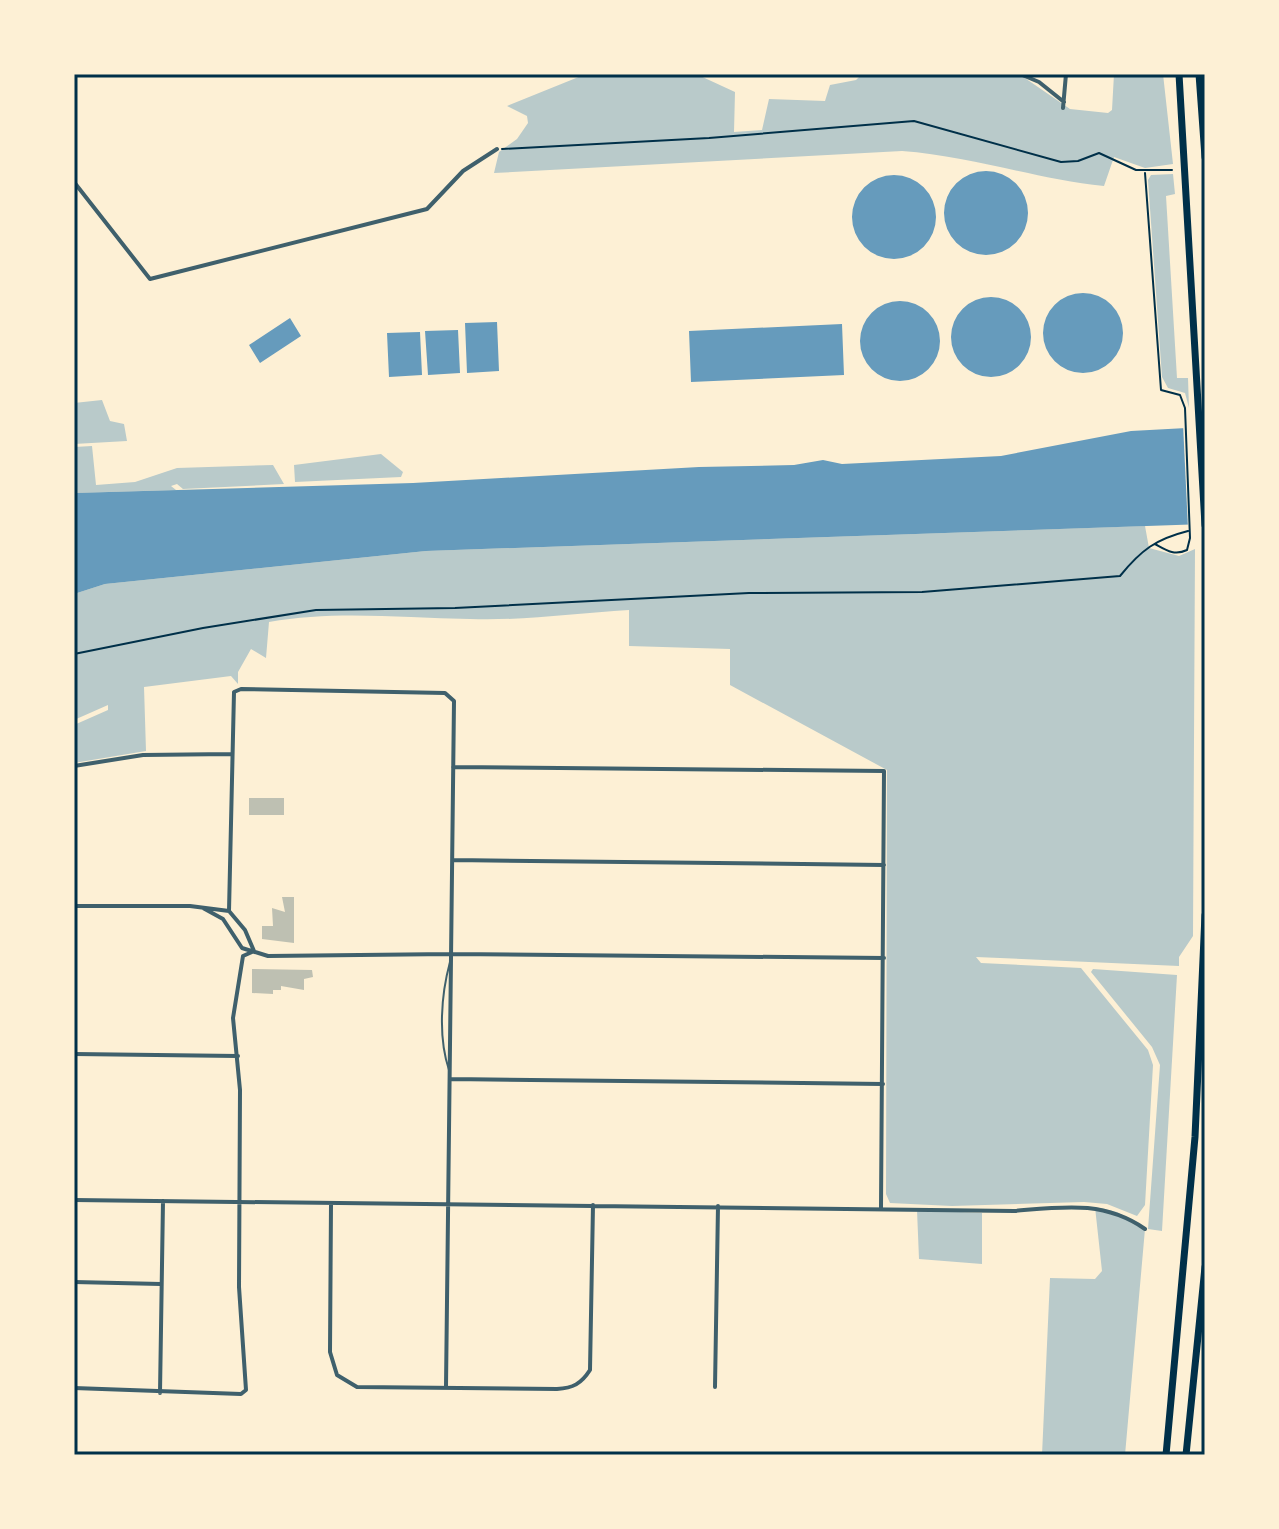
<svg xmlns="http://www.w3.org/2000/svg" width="1279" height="1529" font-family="Figtree,sans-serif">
	<rect width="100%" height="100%" fill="#fdf0d5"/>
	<path fill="#b9caca" d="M586,74h110l39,18 -1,40 28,-2 7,-31 56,2 5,-16 26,-5 6,-6h157l51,35 38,4 4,-3 2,-36h49l10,90 -28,4 -31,-11 -10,29c-68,-7 -133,-30 -202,-35l-408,22 5,-21 18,-13 11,-16 -1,-7 -20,-10z
		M1173,174l2,20 -9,2 11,182h11l1,30 -4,-15 -17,-5 -6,-11 -14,-197 3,-5z
		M102,400l8,21 14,3 3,17 -53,3v-41z
		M92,446l4,39 39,-3 42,-14 96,-3 11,19 -101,5 -6,-5 -6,2 5,4 -102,3v-46z
		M381,454l22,18 -2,5 -106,5 -1,-17z
		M1145,526l4,22 30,8 16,-7 -2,387 -14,21v9l-203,-9 5,6 100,5 67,82 5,15 -8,140 -8,11 -30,-12 -23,-2 -132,4 -62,-3 -4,-9 1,-424 -157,-85v-36l-101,-3v-36c-53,3 -107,11 -159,9 -67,-1 -135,-9 -201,3l-3,36 -15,-9 -13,23v12l-7,-8 -87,11 2,64 -72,12v-38l34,-15v-5l-34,15v-126l31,-10 321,-33z
		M1093,969l84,6 -15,256 -14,-2 12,-164 -8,-18 -61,-75z
		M1095,1207l22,5 28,17 -20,226h-83l8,-177 45,1 7,-8z
		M917,1210l65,3v51l-63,-5z"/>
	<path fill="#669bbc" d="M944 213a42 42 0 1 1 84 0a42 42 0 1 1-84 0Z
		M852 217a42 42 0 1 1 84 0a42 42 0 1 1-84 0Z
		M1043 333a40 40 0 1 1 80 0a40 40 0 1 1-80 0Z
		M951 337a40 40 0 1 1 80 0a40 40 0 1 1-80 0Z
		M860 341a40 40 0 1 1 80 0a40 40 0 1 1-80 0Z
		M290,318l11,18 -41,27 -11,-18z
		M497,322l2,49 -32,2 -2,-50z
		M842,324l2,51 -153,7 -2,-51z
		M458,330l2,43 -32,2 -3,-44z
		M420,332l2,43 -33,2 -2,-44z
		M1205,427v97l-779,27 -321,33 -31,10v-101l339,-10 286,-16 95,-2 29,-5 19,4 159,-8 130,-25z"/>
	<path fill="#fdf0d5" d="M1205,423v105h-17l-5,-104z"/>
	<path fill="#bec0b2" d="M249,798h35v17h-35z
		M282,897h12v46l-32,-4v-13h11l-1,-18 13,4z
		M252,969l60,1 1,7 -9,2v11l-23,-4v4h-8v4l-21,-1z"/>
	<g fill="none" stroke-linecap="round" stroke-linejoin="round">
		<path stroke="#003049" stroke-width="2" d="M502,149l207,-11 205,-17 147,41 17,-1 21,-8 37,17h36
			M1145,173l16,217 19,5 5,13 5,130 -3,12c-13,6 -21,0 -32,-6
			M74,654l129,-26 113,-18 139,-2 294,-15 173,-1 198,-16c21,-26 36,-37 68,-45"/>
		<path stroke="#3f606c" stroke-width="2" d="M449,1070c-11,-33 -8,-75 1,-108"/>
		<path stroke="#3f606c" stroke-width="4" d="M1020,74l19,8 25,20
			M1063,108l3,-34
			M74,182l76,97 277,-70 36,-38 34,-22
			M74,766l69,-11 88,-1
			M453,767l431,4 -3,437
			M453,860l431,5
			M74,906h116l39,5 16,19 9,21
			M203,908l20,11 19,29 26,8 183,-2 433,4
			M229,911l5,-219 7,-3 204,4 9,8 -8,686
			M74,1054l164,2
			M451,1079l432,5
			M74,1200l940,11c48,-4 89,-11 131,18
			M331,1204l-1,148 7,23 20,12 200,2c16,-1 24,-5 33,-19l3,-165
			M74,1282l87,2
			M715,1387l3,-181
			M74,1388l167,6 5,-4 -7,-103 1,-197 -7,-72 10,-62 9,-4
			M160,1393l3,-192"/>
		<path stroke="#003049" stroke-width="7" d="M1179,74l26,451
			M1199,74l6,83
			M1166,1455l29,-318 10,-222
			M1186,1455l19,-188"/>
	</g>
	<rect width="1279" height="1529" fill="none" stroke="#fdf0d5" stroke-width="152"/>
	<rect x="76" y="76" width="1127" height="1377" fill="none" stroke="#003049" stroke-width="3"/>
</svg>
